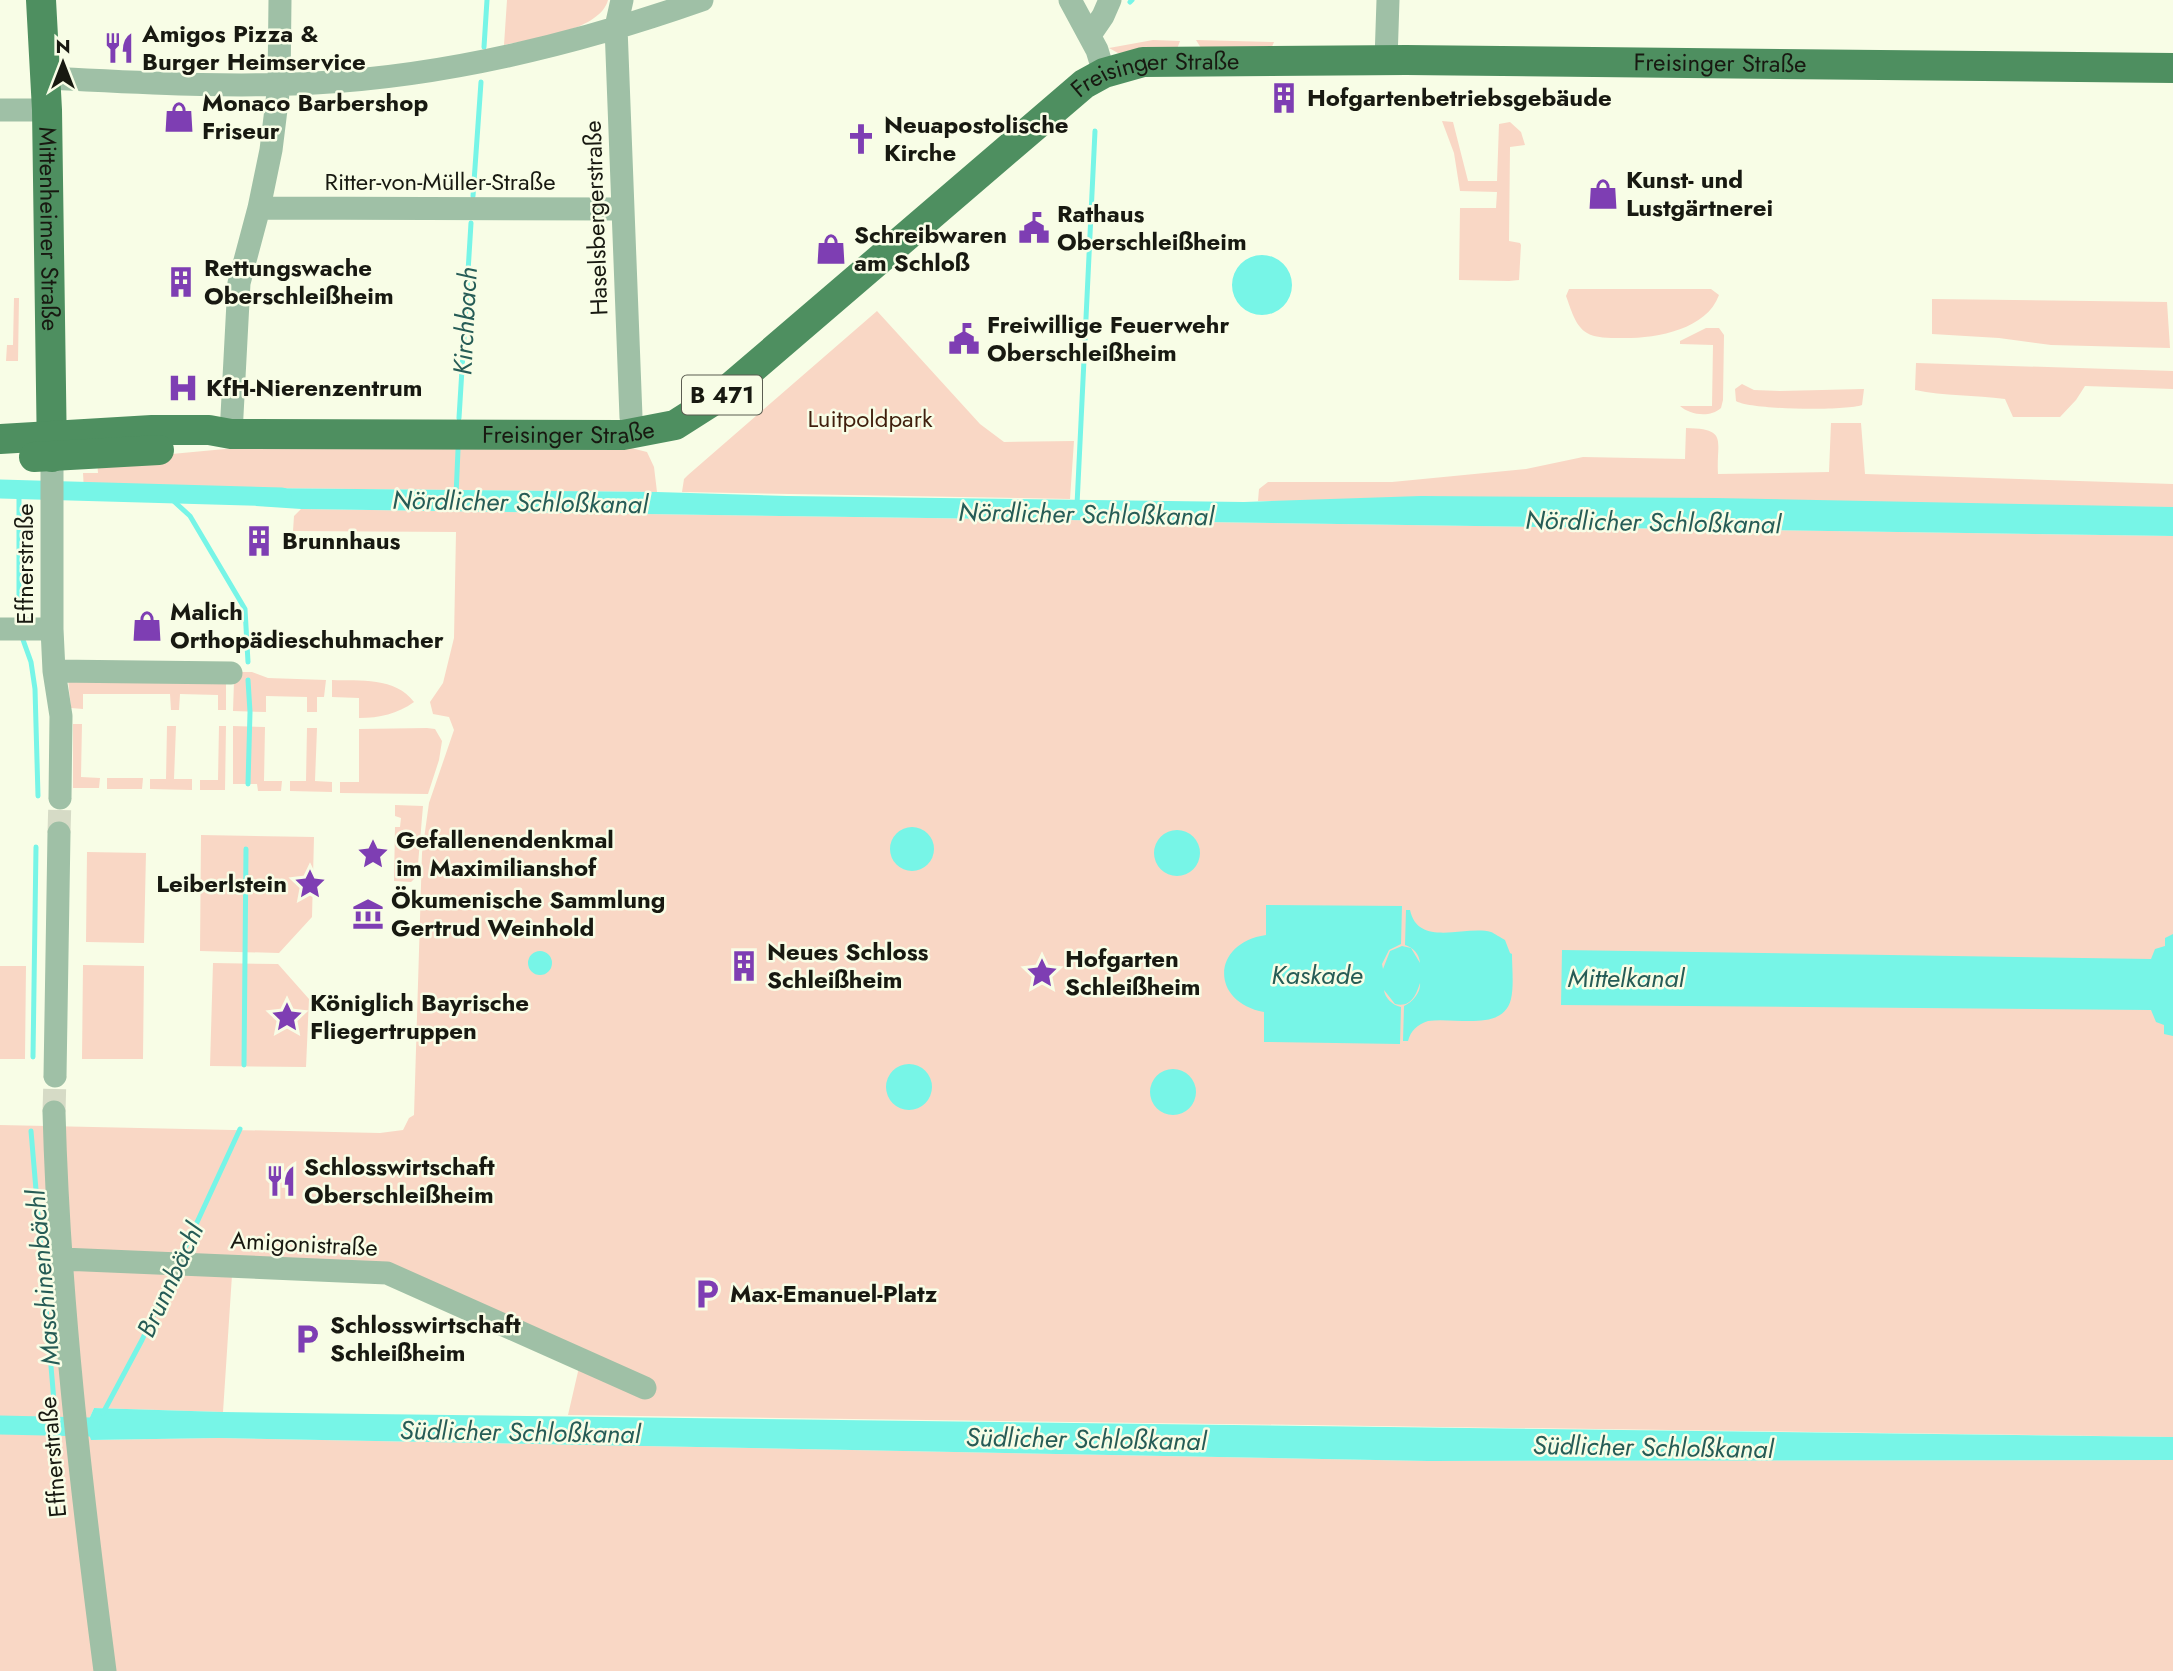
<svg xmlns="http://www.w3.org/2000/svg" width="2173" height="1671" font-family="Jost,sans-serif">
	<rect width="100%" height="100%" fill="#f8fde6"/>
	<path fill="#f9d7c5" d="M507,0h101c-8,31 -76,39 -104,45z
		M1153,40l27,1 -3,8 -59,4 -9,-5z
		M1196,40l78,2 -3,7 -70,-1z
		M1442,121l11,1 15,59h29l2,-57 11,-2 11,10 4,13 -15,2 -1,94 11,2 1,2 -2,35 -10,1 -50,-1 1,-72h36l1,-16 -37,-1 -6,-38z
		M1569,289h142l8,6c-13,36 -66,44 -100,43 -9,0 -24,0 -32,-5 -12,-7 -16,-24 -21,-37z
		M14,298h5l-1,63h-12l1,-16h6z
		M1932,299l235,3 3,46 -119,-3 -52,-7 -67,-4z
		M877,311l103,113 24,18 70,-1 -4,58 -388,-7 2,-13 4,-4z
		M1706,328h13l5,7 -1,65 -2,8c-11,10 -31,7 -41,-2h32l1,-61 -33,-1v-3z
		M1916,363l257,8v18l-88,-3 -9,14 -16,17h-47l-8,-18c-30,-4 -61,-3 -90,-9z
		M1742,384l12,6 26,1 84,-2 -2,16c-17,6 -112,5 -126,-4l-1,-12z
		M1831,423h30l4,51 308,10v23l-915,-6 1,-12 9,-7h124l134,-13 57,-12 102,2 1,-31c43,1 30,12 32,46l111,-2z
		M302,444l325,3 20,5 7,15 3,25 -401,-4 -1,9 -171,-6 -1,-18h15l-1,-12 128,-12z
		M301,509l1872,27v901l-1605,-22 12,-52 -198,-85 -150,-3 -9,137 -129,-4 -8,18 6,14 127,-2 1209,23 745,-1v211h-2173v-546l380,8 23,-3 6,-12 5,-3 8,-262 7,-50 25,-73 -5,-13 -16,-3 -3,-12 13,-19 11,-45 2,-106 -163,-1 1,-15z
		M240,672h12l16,6 58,2 -2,17h-7v15h-10v-15l-41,-1v16l-33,-1 1,-30z
		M68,679l158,1v30h-8v-15l-38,-1 -1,16h-8l-1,-16h-87v15l-12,-1z
		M332,680c27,1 64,-3 82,22 -17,12 -34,16 -55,16v-20l-27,-1z
		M73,724h9l-1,53 19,1 -1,10h-26z
		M167,726h9l-2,53h18v11l-42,-1v-10h16z
		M219,726h7l-1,64h-25v-10h18z
		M233,726l32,1 -1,54h18l-1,10h-23l-1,-7h-24z
		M307,728h10l-2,53 17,1v10l-42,-1v-10h16z
		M427,728l8,1 7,12 -3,19 -11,34 -88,-1v-11h19v-53z
		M107,778h36l-1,11h-35z
		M395,805l28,1 -6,70 -6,6 -17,-1 1,-54h5l1,-9 -6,-2z
		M201,835l113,2 -2,80 -33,36 -79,-2z
		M87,852l59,1 -2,90 -58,-1z
		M213,963l65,1 31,35 -3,68 -96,-1z
		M83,965l61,1 -1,93h-61z
		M0,966h26l-1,93h-25z"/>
	<path fill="#77f5e7" d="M1232 285a30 30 0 1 1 60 0a30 30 0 1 1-60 0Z
		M255,488l402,4 130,4 457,6 177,-6 295,2 457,9v29l-1872,-27 -45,-3z
		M890 849a22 22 0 1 1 44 0a22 22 0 1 1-44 0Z
		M1154 853a23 23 0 1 1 46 0a23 23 0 1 1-46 0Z
		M1266,905l136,1 -1,38 -12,6 -7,14 1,5 7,-18 12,-5 9,2 9,15c-1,-9 -6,-15 -15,-18l1,-35h4c8,38 56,15 81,22 3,1 10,6 14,8l5,13 2,1c0,14 2,32 -1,45 -8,33 -55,18 -83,22 -11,4 -17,9 -20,20h-5l1,-35c9,-4 17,-14 16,-23 -4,12 -9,25 -25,21l-11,-14c1,8 8,15 17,17l-1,37 -136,-2v-30c-54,-10 -53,-69 2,-77z
		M2173,934v102l-9,-2v-9l-8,-3 -5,-12 -590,-5 1,-55 589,9 4,-10 10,-3v-8z
		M528 963a12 12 0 1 1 24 0a12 12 0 1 1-24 0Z
		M886 1087a23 23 0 1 1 46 0a23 23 0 1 1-46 0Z
		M1150 1092a23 23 0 1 1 46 0a23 23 0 1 1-46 0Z
		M94,1408l129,4 1950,25v23l-745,1 -1209,-23 -128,2 -5,-14z"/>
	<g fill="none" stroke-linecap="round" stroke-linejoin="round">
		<path stroke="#77f5e7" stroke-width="5" d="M1130,2l2,-2
			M484,47l3,-47
			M473,196l8,-114
			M459,418l12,-195
			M19,490v134
			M167,495l23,21 55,93 3,53
			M456,496l2,-46
			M1077,505l18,-374
			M22,637l9,25 4,27 3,107
			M248,784l2,-72 -2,-32
			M33,1057l3,-210
			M244,1065l2,-216
			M31,1131l25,294
			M181,1257l59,-128
			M103,1413l39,-73 33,-71"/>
		<path stroke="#77f5e7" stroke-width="19" d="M0,489l282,8
			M0,1425l90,2"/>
		<path stroke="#d6dbc6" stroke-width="23" stroke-dasharray="23 11" stroke-linecap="butt" d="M59,833l1,-35
			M54,1112l1,-36"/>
		<path stroke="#9fc0a6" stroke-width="23" d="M622,0l-6,27 15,390 3,16
			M1070,0l27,50 7,23
			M1090,35l13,-19 7,-16
			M1386,60l2,-60
			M45,78c90,4 180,10 270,5 132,-7 262,-39 387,-83
			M0,110h47
			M259,208l362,1
			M231,434l8,-151 20,-75 12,-58 8,-65 1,-85
			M52,457v172l2,42 7,45 -1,82
			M0,629h52
			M54,671l177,2
			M55,1076l4,-243
			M54,1112c5,187 27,374 51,559
			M62,1259l325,14 258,115"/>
		<g stroke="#4e8f60" stroke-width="30">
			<path id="s1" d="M41,0l6,110 5,347"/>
			<path id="s2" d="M0,439l152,-9h57l22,4 392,1 52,-10 44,-28 365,-313 20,-11 39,-11 263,-2 767,8"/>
			<path d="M34,457l125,-7"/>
		</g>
	</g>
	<defs>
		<symbol id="restaurant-bare" viewBox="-9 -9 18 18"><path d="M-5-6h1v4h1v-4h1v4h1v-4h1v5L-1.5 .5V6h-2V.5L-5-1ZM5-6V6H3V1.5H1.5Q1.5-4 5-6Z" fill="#7e3eb3" stroke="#f8fde6" stroke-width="2.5" paint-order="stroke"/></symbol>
		<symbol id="building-bare" viewBox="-9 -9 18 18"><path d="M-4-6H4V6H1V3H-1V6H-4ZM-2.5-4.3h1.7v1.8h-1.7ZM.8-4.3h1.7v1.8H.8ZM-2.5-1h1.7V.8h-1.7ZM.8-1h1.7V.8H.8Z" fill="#7e3eb3" stroke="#f8fde6" stroke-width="2.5" paint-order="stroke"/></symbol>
		<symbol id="shop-bare" viewBox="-9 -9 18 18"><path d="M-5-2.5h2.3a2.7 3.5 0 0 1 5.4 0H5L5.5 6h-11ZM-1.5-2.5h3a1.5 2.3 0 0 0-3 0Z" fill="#7e3eb3" stroke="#f8fde6" stroke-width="2.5" paint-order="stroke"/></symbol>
		<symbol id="church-bare" viewBox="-9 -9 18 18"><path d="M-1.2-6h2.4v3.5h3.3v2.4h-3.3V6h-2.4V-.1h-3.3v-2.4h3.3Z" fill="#7e3eb3" stroke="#f8fde6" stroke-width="2.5" paint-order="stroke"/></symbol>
		<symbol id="civic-bare" viewBox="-9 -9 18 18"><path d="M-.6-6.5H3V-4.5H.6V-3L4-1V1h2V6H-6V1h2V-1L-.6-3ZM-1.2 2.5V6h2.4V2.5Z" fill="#7e3eb3" stroke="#f8fde6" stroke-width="2.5" paint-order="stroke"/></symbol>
		<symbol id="hospital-bare" viewBox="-9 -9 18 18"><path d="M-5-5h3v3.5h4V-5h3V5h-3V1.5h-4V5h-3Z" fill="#7e3eb3" stroke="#f8fde6" stroke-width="2.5" paint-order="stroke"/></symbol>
		<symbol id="sight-bare" viewBox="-9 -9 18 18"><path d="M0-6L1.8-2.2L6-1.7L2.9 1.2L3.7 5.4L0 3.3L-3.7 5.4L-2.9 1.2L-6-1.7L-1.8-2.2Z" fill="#7e3eb3" stroke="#f8fde6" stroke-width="2.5" paint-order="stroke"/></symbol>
		<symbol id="museum-bare" viewBox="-9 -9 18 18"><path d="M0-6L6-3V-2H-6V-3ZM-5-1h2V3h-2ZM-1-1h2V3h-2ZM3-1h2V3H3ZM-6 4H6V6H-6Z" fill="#7e3eb3" stroke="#f8fde6" stroke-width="2.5" paint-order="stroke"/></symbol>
		<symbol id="parking-bare" viewBox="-9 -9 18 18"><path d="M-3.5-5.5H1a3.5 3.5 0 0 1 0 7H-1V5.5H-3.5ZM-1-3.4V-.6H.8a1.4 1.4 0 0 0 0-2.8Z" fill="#7e3eb3" stroke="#f8fde6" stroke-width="2.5" paint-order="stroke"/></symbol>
	</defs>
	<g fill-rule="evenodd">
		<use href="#restaurant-bare" x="97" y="26" width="44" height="44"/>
		<use href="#building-bare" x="1262" y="76" width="44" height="44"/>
		<use href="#shop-bare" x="157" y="95" width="44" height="44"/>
		<use href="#church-bare" x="839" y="117" width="44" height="44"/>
		<use href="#shop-bare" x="1581" y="172" width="44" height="44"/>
		<use href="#civic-bare" x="1012" y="206" width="44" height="44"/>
		<use href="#shop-bare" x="809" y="227" width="44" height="44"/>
		<use href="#building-bare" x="159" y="260" width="44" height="44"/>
		<use href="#civic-bare" x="942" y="317" width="44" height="44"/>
		<use href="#hospital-bare" x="161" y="366" width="44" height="44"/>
		<use href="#building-bare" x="237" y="519" width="44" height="44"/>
		<use href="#shop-bare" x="125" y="604" width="44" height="44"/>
		<use href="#sight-bare" x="351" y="832" width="44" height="44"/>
		<use href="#sight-bare" x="288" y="862" width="44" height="44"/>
		<use href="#museum-bare" x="346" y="892" width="44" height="44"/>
		<use href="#building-bare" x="722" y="944" width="44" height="44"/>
		<use href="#sight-bare" x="1020" y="951" width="44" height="44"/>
		<use href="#sight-bare" x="265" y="995" width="44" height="44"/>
		<use href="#restaurant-bare" x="259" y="1159" width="44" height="44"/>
		<use href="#parking-bare" x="685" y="1272" width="44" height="44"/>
		<use href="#parking-bare" x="285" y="1317" width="44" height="44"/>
	</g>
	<g text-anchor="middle" stroke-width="5" stroke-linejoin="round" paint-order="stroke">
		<rect fill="#f8fde6" stroke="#5b5d51" stroke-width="2" x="682" y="375.5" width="80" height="39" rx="5"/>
		<g font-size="23" font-weight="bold" fill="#181911">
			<text x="722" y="403">B 471</text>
		</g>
		<g font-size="24" font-weight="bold" fill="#181911" stroke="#f8fde6" text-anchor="start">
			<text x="142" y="42">Amigos Pizza &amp;<tspan x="142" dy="28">Burger Heimservice</tspan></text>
			<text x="1307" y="106">Hofgartenbetriebsgebäude</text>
			<text x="202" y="111">Monaco Barbershop<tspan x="202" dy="28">Friseur</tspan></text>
			<text x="884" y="133">Neuapostolische<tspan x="884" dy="28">Kirche</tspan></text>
			<text x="1626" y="188">Kunst- und<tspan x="1626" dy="28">Lustgärtnerei</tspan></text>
			<text x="1057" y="222">Rathaus<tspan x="1057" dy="28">Oberschleißheim</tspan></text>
			<text x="854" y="243">Schreibwaren<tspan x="854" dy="28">am Schloß</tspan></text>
			<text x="204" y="276">Rettungswache<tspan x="204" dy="28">Oberschleißheim</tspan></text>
			<text x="987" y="333">Freiwillige Feuerwehr<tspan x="987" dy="28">Oberschleißheim</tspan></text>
			<text x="206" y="396">KfH-Nierenzentrum</text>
			<text x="282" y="549">Brunnhaus</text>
			<text x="170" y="620">Malich<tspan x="170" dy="28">Orthopädieschuhmacher</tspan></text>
			<text x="396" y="848">Gefallenendenkmal<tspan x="396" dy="28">im Maximilianshof</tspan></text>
			<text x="287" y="892" text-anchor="end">Leiberlstein</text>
			<text x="391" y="908">Ökumenische Sammlung<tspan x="391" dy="28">Gertrud Weinhold</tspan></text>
			<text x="767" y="960">Neues Schloss<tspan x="767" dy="28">Schleißheim</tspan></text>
			<text x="1065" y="967">Hofgarten<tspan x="1065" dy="28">Schleißheim</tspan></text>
			<text x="310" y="1011">Königlich Bayrische<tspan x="310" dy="28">Fliegertruppen</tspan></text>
			<text x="304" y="1175">Schlosswirtschaft<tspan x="304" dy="28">Oberschleißheim</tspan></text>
			<text x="730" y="1302">Max-Emanuel-Platz</text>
			<text x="330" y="1333">Schlosswirtschaft<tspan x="330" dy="28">Schleißheim</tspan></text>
		</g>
		<g font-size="24" fill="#181911" stroke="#f8fde6">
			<text dy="8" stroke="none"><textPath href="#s2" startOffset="1850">Freisinger Straße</textPath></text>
			<text dy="8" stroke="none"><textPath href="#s2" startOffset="1283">Freisinger Straße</textPath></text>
			<text x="440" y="190">Ritter-von-Müller-Straße</text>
			<text transform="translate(596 218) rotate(-92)" y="8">Haselsbergerstraße</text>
			<text dy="8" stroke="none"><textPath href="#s1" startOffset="229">Mittenheimer Straße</textPath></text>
			<text dy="8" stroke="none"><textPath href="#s2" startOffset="569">Freisinger Straße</textPath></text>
			<text transform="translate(25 564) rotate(-90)" y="8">Effnerstraße</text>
			<text transform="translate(304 1244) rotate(3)" y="8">Amigonistraße</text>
			<text transform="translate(53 1457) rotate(-95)" y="8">Effnerstraße</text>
		</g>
		<g font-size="24" fill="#401f0d" stroke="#f8fde6">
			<text x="870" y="427">Luitpoldpark</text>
		</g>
		<g font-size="26" font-style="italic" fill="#265c56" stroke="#f8fde6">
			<text transform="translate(465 321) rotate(-87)" y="9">Kirchbach</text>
			<text transform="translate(520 502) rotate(1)" y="9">Nördlicher Schloßkanal</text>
			<text transform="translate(1086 514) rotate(1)" y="9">Nördlicher Schloßkanal</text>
			<text transform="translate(1653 522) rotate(1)" y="9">Nördlicher Schloßkanal</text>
			<text x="1317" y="984">Kaskade</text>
			<text x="1626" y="987">Mittelkanal</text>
			<text transform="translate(43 1278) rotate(-95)" y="9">Maschinenbächl</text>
			<text transform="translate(170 1280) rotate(-65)" y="9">Brunnbächl</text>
			<text transform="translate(520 1432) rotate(1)" y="9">Südlicher Schloßkanal</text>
			<text transform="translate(1086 1439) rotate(1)" y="9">Südlicher Schloßkanal</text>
			<text transform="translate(1653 1447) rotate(1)" y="9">Südlicher Schloßkanal</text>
		</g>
	</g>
	<g transform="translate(63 63)" stroke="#f8fde6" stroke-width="5" paint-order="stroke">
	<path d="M0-5L12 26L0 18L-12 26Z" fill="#181911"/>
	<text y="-10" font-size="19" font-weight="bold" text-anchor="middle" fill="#181911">N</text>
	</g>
</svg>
